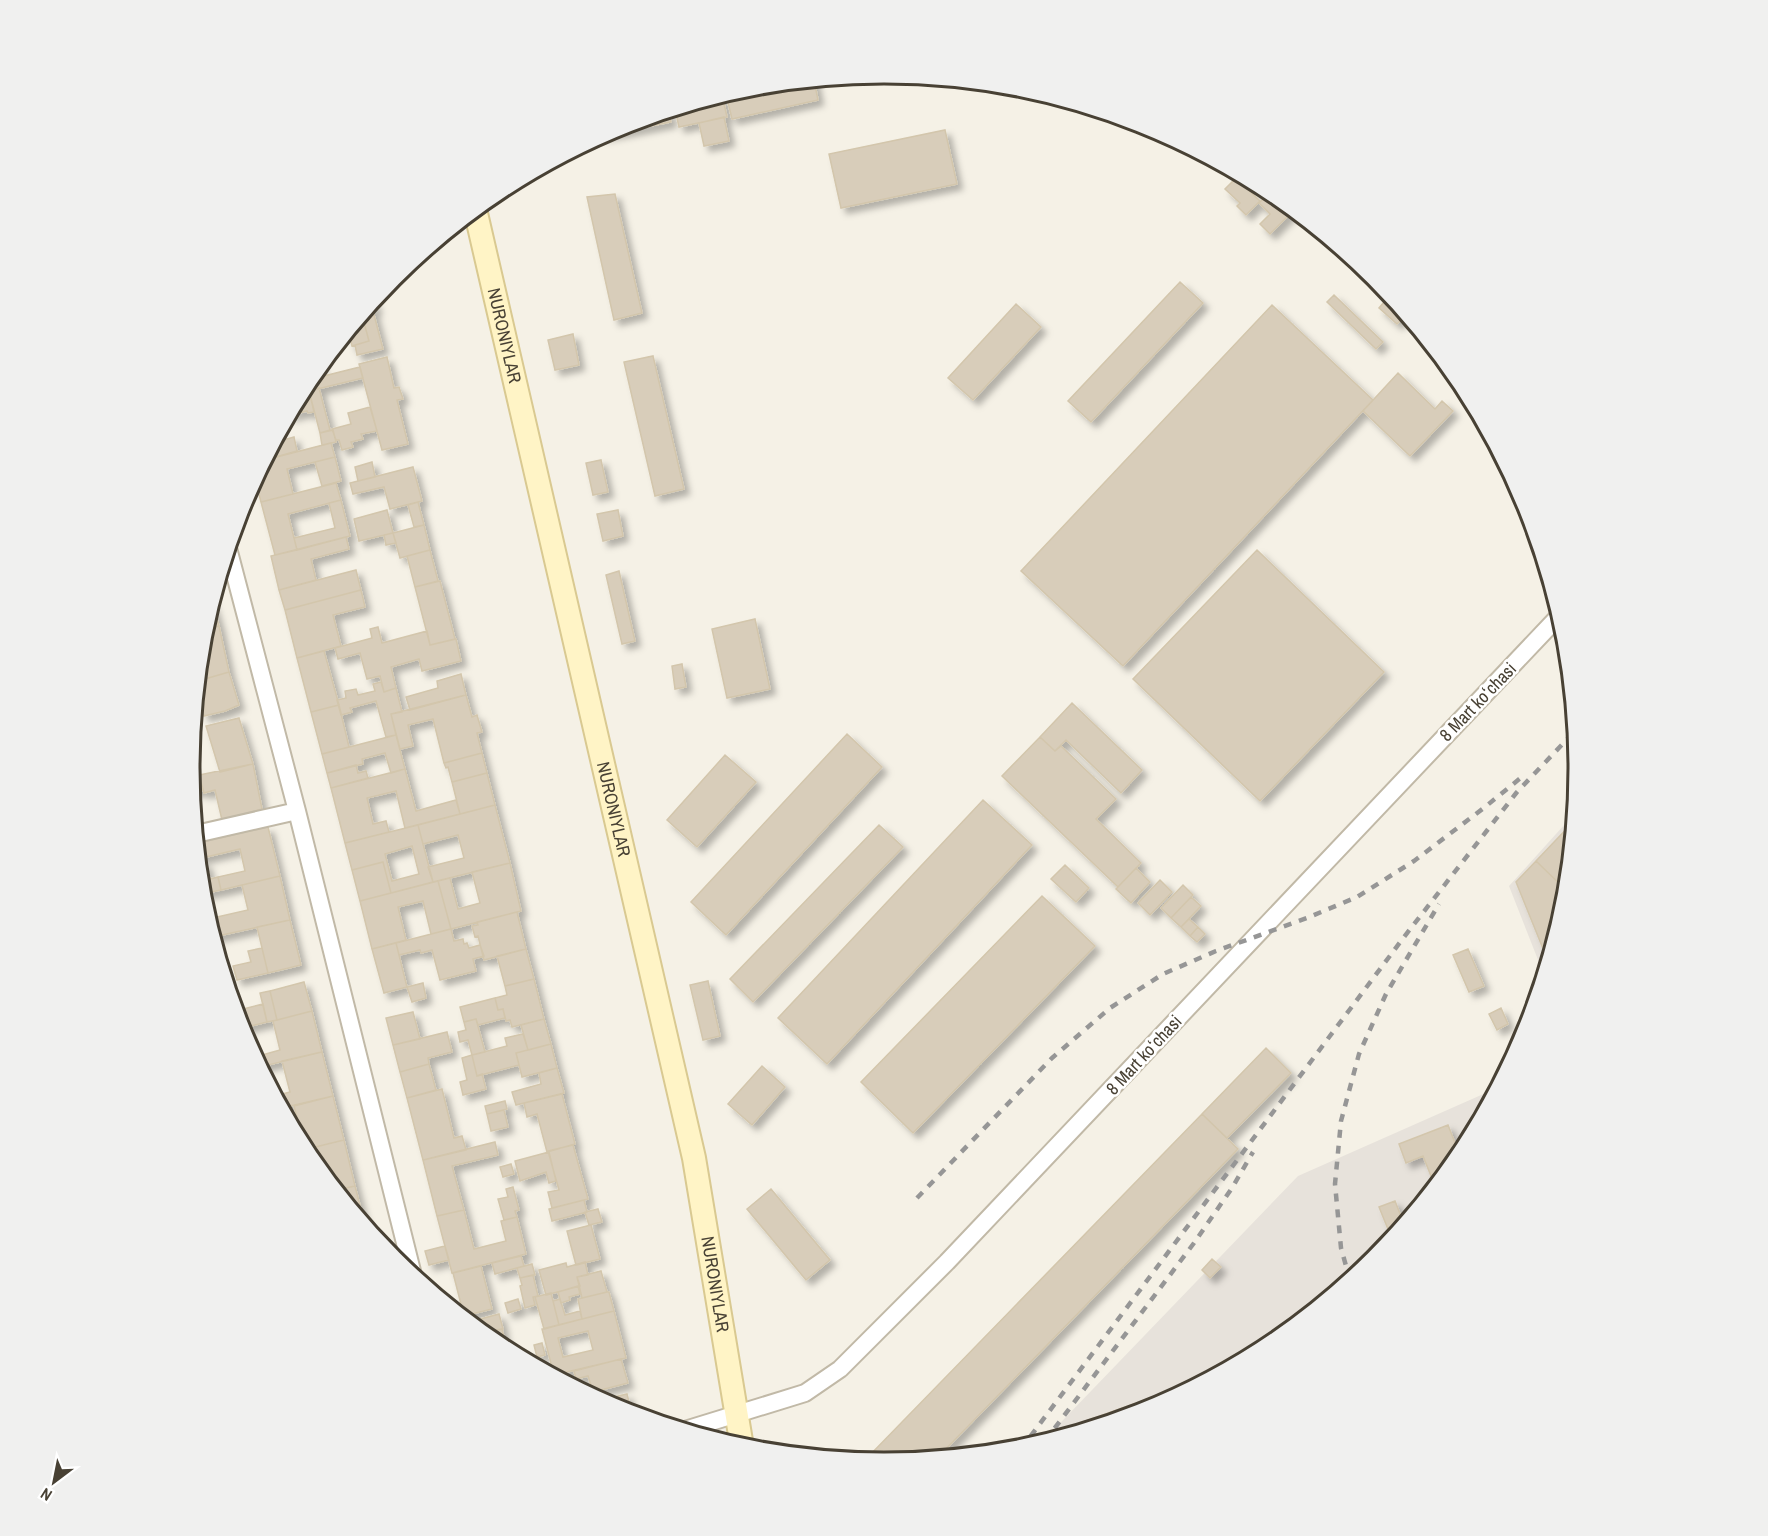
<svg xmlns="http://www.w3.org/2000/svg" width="1768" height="1536" font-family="'Archivo Narrow',sans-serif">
	<defs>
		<filter id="shadow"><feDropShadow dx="5.5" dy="5.5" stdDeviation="3" flood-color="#0004"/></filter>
	</defs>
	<rect width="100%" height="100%" fill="#f5f1e6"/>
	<path fill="#e7e2db" d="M1574,814l-9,90 -21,71 -35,-89z
		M1497,1088l-36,66 -86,105 -105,87 -121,64 -108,33 257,-267z"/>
	<path fill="#d8cdba" stroke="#d3c6ac" stroke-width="1.5" fill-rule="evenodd" filter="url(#shadow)" d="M814,80l4,20 -86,19 -6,-25 45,-9z
		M722,95l5,22 -48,10 -4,-18z
		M669,111l2,11 -70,14 18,-10z
		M724,117l5,24 -25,5 -5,-23z
		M945,130l12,54 -116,24 -12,-54z
		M1236,178l24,23 -14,14 -9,-9 3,-3 -15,-14z
		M1270,192l21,21 -21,21 -10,-10 10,-10 -11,-11z
		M615,194l27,119 -28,7 -27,-123z
		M1180,282l23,21 -112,119 -23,-21z
		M1334,295l49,47 -7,7 -49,-47z
		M1390,295l16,20 -9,9 -18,-16z
		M374,300l2,10 -13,3z
		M1016,304l25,23 -68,73 -25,-22z
		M1272,305l101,95 -250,266 -102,-95z
		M373,311l10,38 -26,6 -2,-10 14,-4 -7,-26z
		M362,315l7,26 -17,5 -4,-15z
		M573,334l6,31 -24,5 -7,-30z
		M653,356l31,133 -29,7 -31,-134z
		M387,357l7,31 5,-1 4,12 -6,1 11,44 -26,6 -23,-86z
		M320,365l3,12 -15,3z
		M360,367l3,11 -54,13 -2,-9 1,-2z
		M1398,373l37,36 7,-8 11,10 -43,45 -47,-45z
		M319,388l11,42 -10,3 -11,-42z
		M311,399l3,13 -6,1 -1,-2 -19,5 8,-13z
		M370,407l7,24 -16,3 2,5 -12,3 2,5 -11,3 -3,-10h-3l-4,-11 19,-5 -3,-11z
		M333,430l3,12 -14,3 -2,-12z
		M278,435l2,6 14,-4 3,14 -32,9z
		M331,443l4,14 -48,12 6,25 -32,8 -6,-23 10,-19z
		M335,457l6,24 -19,5 -7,-24z
		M601,460l7,32 -15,3 -7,-32z
		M372,462l3,15 -17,4 -3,-14z
		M413,467l9,34 -32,8 -6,-22 -31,7 -3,-11z
		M336,483l5,17 -53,14 9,36 -22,5 -14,-53z
		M341,500l9,36 -53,14 -3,-12 41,-10 -6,-25z
		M418,502l6,23 -10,2 -6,-22z
		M387,510l6,23 -34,8 -5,-22z
		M618,510l5,26 -20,5 -6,-27z
		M424,525l6,25 -30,8 -7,-25z
		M393,533l3,10 -10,2 -2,-10z
		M346,537l3,12 -38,10 5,21 -37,10 -8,-34z
		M430,550l8,31 -23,6 -8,-31z
		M1257,550l127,122 -124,129 -127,-122z
		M356,570l5,20 -76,20 -6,-20z
		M619,571l16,70 -13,3 -16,-69z
		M440,581l15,58 -25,6 -15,-58z
		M361,590l4,17 -32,8 8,31 -44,12 -12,-48z
		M212,602l7,24 -15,4z
		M755,619l15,70 -43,9 -15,-69z
		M219,626l10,46 -31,9 6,-51z
		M378,627l4,16 45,-12 3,14 26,-6 5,22 -39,10 -3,-12 -28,8 5,21 -12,4 -4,-16 -13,3 -7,-26 -22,6 -3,-11 37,-10 -2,-9z
		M324,651l15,54 -28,7 -14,-54z
		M682,664l4,23 -11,2 -3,-23z
		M229,672l10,33 -14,6 -21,5 -7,-25 1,-10z
		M461,674l5,21 -56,15 -4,-13 32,-9 -1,-7z
		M381,682l3,10 12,-4 6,24 -11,2 5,21 -10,2 -10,-36 -26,7 2,4 -11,3 -4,-15 9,-2 -1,-7 11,-2 2,6 17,-4 -2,-7z
		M466,695l6,22 5,-2 5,17 -5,1 5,20 -38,10 -11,-44 -25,6 5,21 -13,3 -9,-35z
		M1072,703l70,67 -21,23 -55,-53 -11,11 -15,-14z
		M339,705l10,42 -27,7 -11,-42z
		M239,718l14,46 -33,8 -14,-46z
		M847,734l35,33 -156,168 -35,-33z
		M396,735l9,34 -14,4 -6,-20 -23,6 1,5 -36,9 -5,-19z
		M1040,737l15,14 6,-5 55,53 -20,20 45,44 -23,24 -116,-111z
		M482,753l5,20 -35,9 -4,-15 -2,1 -2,-5z
		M725,755l31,27 -59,65 -30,-27z
		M253,764l9,45 -40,11 -7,-30 -11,3 -5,-18z
		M356,765l2,8 8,-2 2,7 -37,10 -4,-15z
		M405,769l11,42 40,-11 4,14 -55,14 -9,-37 -29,7 6,26 13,-3 3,11 -44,11 -14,-55z
		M487,773l8,32 -35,9 -8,-32z
		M199,775l3,15 -10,2 -2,-15z
		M983,800l49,45 -205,219 -49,-46z
		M495,805l15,58 -77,19 -5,-15 36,-9 -6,-23 -35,9 -5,-19z
		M1573,822l-7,68 -30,-29z
		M418,825l15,57 -42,11 -8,-31 -31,8 -7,-27zM412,846l7,28 -27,7 -7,-27z
		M879,825l24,22 -150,155 -23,-23z
		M268,827l12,49 -59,14 -3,-13 27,-6 -5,-22 -42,10 -1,-16z
		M199,858l2,6 5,-1 4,16 8,-2 3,13 -19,4z
		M1536,861l30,29v8l-7,7 3,8 -14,48 -32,-79z
		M383,862l8,31 -31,8 -8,-31z
		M510,863l11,48 -70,18 -13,-48 12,-3 8,31 22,-6 -8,-31z
		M1065,865l24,23 -13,14 -25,-23z
		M1136,868l14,14 -19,21 -15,-14z
		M280,876l10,44 -77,17 -5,-18 40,-9 -6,-25z
		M1160,880l12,12 -22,23 -12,-12z
		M438,881l13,48 -20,5 -8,-33 -25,6 8,33 -34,9 -12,-48z
		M1183,885l10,10 -22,23 -10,-10z
		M1042,896l53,50 -182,187 -52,-51z
		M1191,897l10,9 -20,21 -10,-9z
		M517,912l9,37 -42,11 -6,-24 -3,1 -3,-11 6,-1 -1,-3z
		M1189,919l9,8 -8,9 -9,-9z
		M290,920l11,45 -33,8 -11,-46z
		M1198,927l7,7 -8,8 -7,-6z
		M451,929l3,12 9,-2 1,5 3,-1 2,5 11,-3 4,11 -11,3 3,12 -36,9 -8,-30 -11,3 -1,-3 -21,5 -3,-12z
		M396,943l11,44 -23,6 -12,-44z
		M262,948l6,25 -31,7 -4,-14 18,-4 -3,-11z
		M526,949l8,30 -29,7 -8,-30z
		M1468,949l16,37 -15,6 -16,-37z
		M534,979l10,40 -32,8 -2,-7 -4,1 -3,-12 -5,1 -3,-12 12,-3 -2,-9z
		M708,981l12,55 -17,4 -13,-55z
		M304,982l8,29 -35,9 -7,-29z
		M423,983l3,15 -14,4 -5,-15z
		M270,991l7,29 -10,2 -7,-29z
		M495,998l3,12 5,-1 2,9 -27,7 -2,-6 -12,3 -4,-15z
		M263,1004l4,18 -24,6 -4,-18z
		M1501,1008l7,16 -11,6 -8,-16z
		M312,1011l10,41 -62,15 -5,-10 25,-7 -7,-29z
		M413,1012l7,27 -27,6 -7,-27z
		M476,1019l9,33 -13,3 -4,-15 -8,2 -2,-10 8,-2 -2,-8z
		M544,1019l7,25 -23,6 -7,-25z
		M447,1032l5,20 -24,6 1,6 -29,8 -7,-27z
		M523,1034l5,16 -12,3 3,12 -42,11 -5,-21 35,-9 -2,-8z
		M551,1044l6,24 -35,9 -6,-24z
		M1266,1048l25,25 -64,65 -25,-24z
		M322,1052l11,44 -51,12 -7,-12 15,-4 -8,-31z
		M472,1055l5,21 5,-2 4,15 -23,6 -3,-13 7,-2 -5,-22z
		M429,1064l7,26 -29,8 -7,-26z
		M762,1066l23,21 -33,38 -24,-21z
		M557,1068l7,25 -48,12 -4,-13 29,-8 -2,-11z
		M442,1089l12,49 8,-2 4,14 -43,10 -16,-62z
		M562,1094l13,50 -28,8 -10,-38 -10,3 -3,-14z
		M333,1096l11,44 -40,10 -8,-15 5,-1 -7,-28z
		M505,1101l2,8 -20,5 -2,-8z
		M504,1110l4,17 -17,4 -4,-17z
		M1202,1114l36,35 -300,308 -54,5 -20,-1z
		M1448,1125l12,31 -25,30 -12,-30 -17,7 -7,-19z
		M344,1140l11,46 -18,4 -29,-34 -1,-7z
		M495,1142l3,13 -46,11 12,44 -27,6 -14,-56z
		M573,1145l15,54 -36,9 -4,-16 11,-2 -11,-39z
		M549,1152l7,29 -7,2 -3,-11 -26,9 -5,-20z
		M511,1164l3,10 -11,3 -3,-10z
		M355,1186l10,39 -28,-35z
		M513,1187l6,23 -4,1 2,6 -13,3 -6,-21 10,-2 -2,-8z
		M771,1189l59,71 -24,20 -59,-71z
		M584,1200l3,12 -35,9 -3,-12z
		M1395,1201l9,23 -5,6 -9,4 -11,-27z
		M598,1209l4,13 -13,3 -4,-13z
		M464,1210l10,39 32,-8 -5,-20 16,-4 9,37 -74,19 -15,-57z
		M591,1225l9,34 -24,6 -9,-34z
		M445,1246l4,14 -20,5 -4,-14z
		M521,1256l3,10 -29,8 -3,-11z
		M1212,1259l9,8 -11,11 -8,-8z
		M585,1262l3,13 -11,2 3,9 -34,9 -7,-25 27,-7 1,4z
		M532,1264l3,11 -15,3 -3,-10z
		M481,1266l11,43 -28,7 -11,-43z
		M601,1271l6,21 -25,6 -5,-21z
		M533,1275l5,21 -5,1 2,8 -10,3 -5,-22 2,-1 -2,-7z
		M578,1286l2,8 -11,3 1,3 -9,3 -3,-11z
		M607,1292h2l5,19 -32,8 -4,-20z
		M551,1293l8,32 -15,4 -9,-32z
		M518,1299l3,10 -13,4 -3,-10z
		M560,1299l5,16 15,-4 2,8 -23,6 -6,-24z
		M614,1311l12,47 -72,17 -12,-46zM588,1331l5,19 -30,7 -5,-19z
		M499,1314l4,15 -20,4 -14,-11z
		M502,1329l5,21 -9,-5 -15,-12z
		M542,1343l3,12 -8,2 -3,-12z
		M621,1359l7,24 -35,9 -5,-16 -12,3 -2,-8z
		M1215,1375l-66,35 -64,19 -2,-7z
		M627,1394l5,20 -14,-5 -17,-9z"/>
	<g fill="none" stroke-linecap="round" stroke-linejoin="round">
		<defs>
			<path id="street" d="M228,548l69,263 116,464
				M196,834l101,-23
				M685,1430l120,-37 35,-24 107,-107 613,-647"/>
			<g id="secondary">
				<path id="s1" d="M475,209l219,949 48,289"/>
			</g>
		</defs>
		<use href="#street" stroke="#c1b9a7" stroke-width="20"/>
		<use href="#secondary" stroke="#d9c991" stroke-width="26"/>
		<use href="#street" stroke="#fff" stroke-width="16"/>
		<use href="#secondary" stroke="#fff4c6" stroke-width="22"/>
		<path stroke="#969696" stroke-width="4.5" stroke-dasharray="8 8" stroke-linecap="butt" d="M917,1198l135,-140 58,-50 53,-34 53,-23 91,-33 50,-21 57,-36 71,-54 38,-31
			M1350,1280l-9,-32 -6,-64 6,-63 18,-67 27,-60 53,-90
			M1045,1441l149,-198 38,-55 21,-36
			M1021,1449l383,-512 113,-145 58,-61"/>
	</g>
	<g text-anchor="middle" stroke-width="5" stroke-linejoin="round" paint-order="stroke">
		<g font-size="18" fill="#484134" stroke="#fff">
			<text dy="6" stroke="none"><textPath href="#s1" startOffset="130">NURONIYLAR</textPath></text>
			<text transform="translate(1478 702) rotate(-46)" y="6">8 Mart koʻchasi</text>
			<text dy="6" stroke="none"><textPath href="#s1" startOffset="616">NURONIYLAR</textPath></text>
			<text transform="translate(1144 1055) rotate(-47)" y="6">8 Mart koʻchasi</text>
			<text dy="6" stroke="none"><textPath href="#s1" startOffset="1102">NURONIYLAR</textPath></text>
		</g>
	</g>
	<path d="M0 0H1768V1536H0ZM200 768a684 684 0 1 1 1368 0a684 684 0 1 1-1368 0Z" fill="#f0f0ef" fill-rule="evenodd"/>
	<path fill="none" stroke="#484134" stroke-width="3" d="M200 768a684 684 0 1 1 1368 0a684 684 0 1 1-1368 0Z"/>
	<g transform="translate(54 1482) rotate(212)" stroke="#ffffff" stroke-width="4.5" paint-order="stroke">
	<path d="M0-4.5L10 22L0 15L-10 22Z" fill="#484134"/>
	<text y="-9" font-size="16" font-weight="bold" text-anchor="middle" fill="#484134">N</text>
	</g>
</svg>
